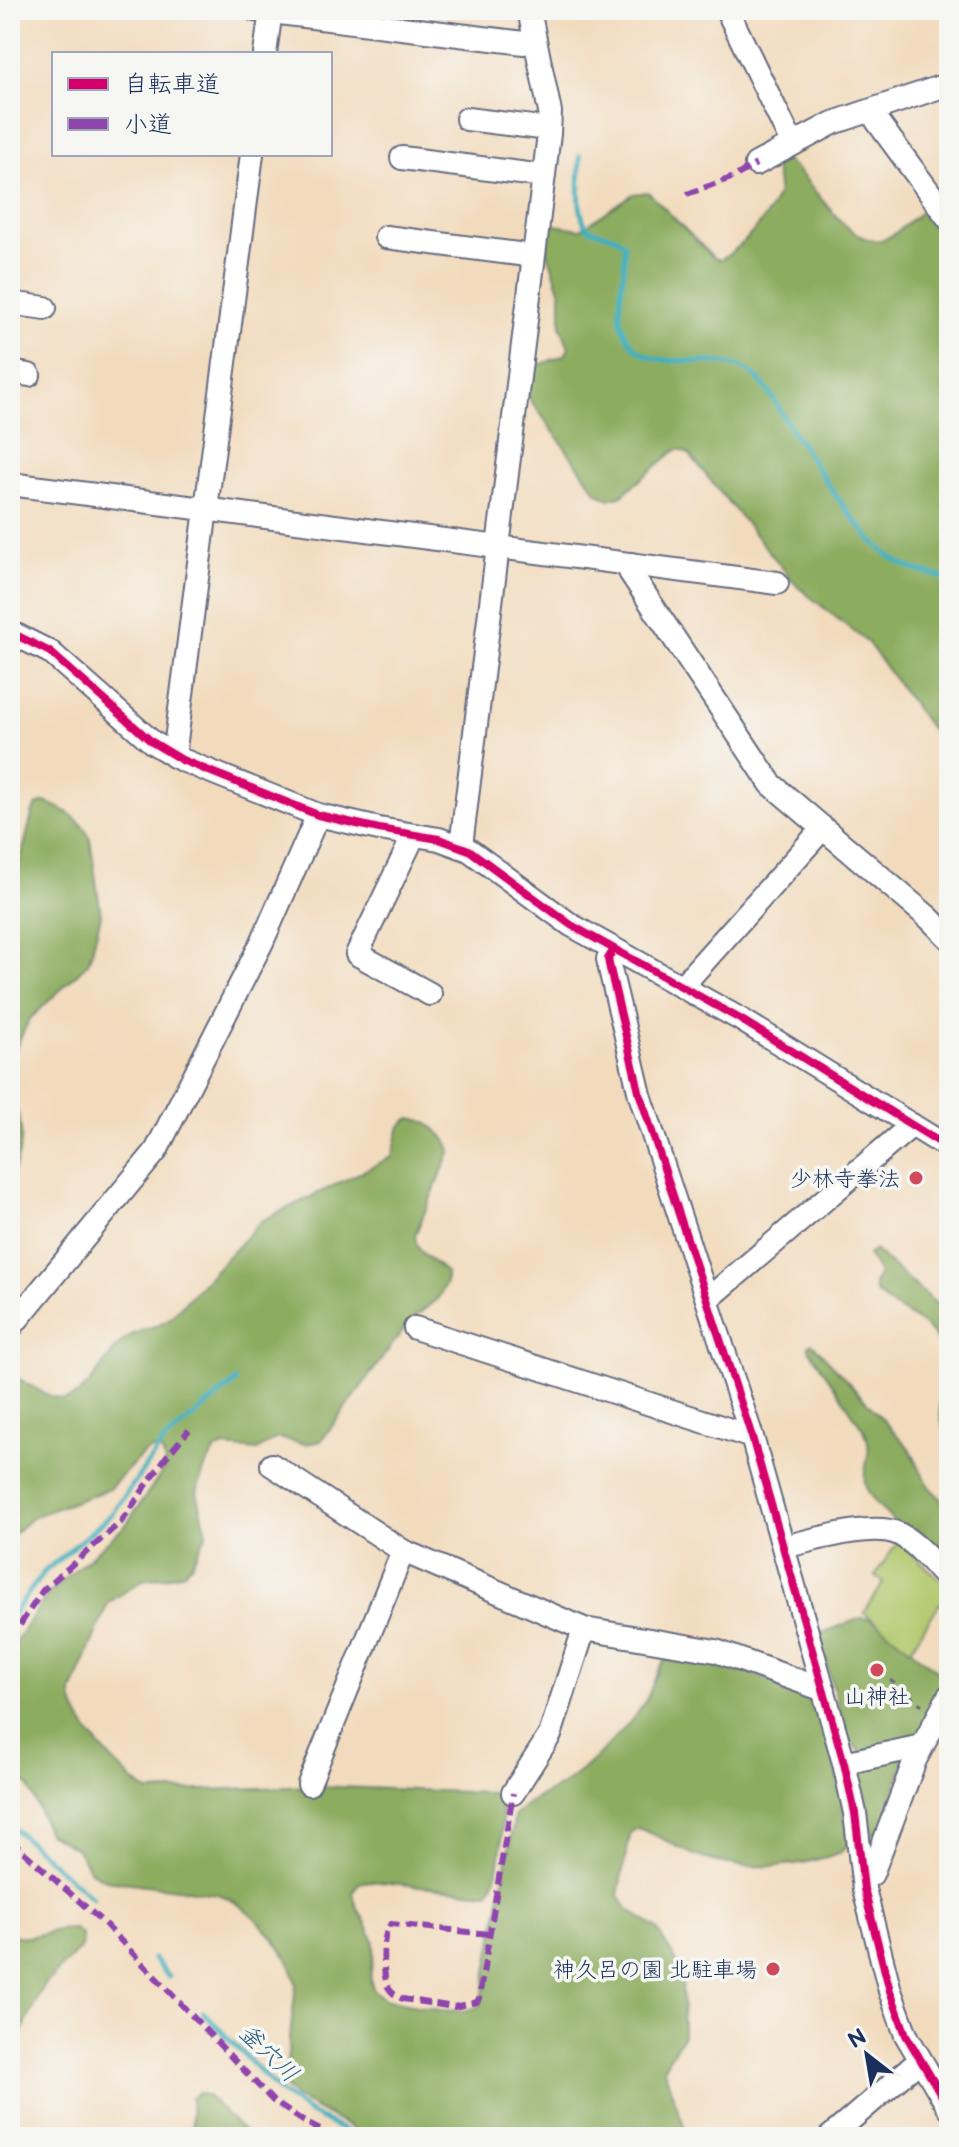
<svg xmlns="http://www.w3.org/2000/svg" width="959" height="2147" font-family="'Balsamiq Sans','Klee One',sans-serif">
	<rect width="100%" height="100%" fill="#f6f6f2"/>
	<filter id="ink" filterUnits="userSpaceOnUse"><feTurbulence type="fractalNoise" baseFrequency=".0125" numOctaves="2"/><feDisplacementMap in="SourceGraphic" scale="16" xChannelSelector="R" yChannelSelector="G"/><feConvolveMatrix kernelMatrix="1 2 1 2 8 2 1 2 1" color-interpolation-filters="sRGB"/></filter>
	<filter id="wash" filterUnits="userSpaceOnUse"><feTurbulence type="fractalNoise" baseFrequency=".006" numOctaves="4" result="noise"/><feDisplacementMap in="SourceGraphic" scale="32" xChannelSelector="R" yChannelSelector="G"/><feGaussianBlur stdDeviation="1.8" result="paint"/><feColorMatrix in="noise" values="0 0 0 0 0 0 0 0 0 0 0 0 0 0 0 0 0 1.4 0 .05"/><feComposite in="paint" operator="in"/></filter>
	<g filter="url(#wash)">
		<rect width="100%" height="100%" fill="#f2dbbd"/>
		<path fill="#b1c76b" stroke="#667b64" stroke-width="2" d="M899,1540l50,49 -39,61 -46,-37 20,-31 -9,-6z"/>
		<path fill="#8cac5f" stroke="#546e5e" stroke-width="2" d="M785,160c27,17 60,86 95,80 18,-3 30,-24 47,-31l6,1 16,20v506l-11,-1 -9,-8 -61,-84 -70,-56 -110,-134 -9,-4 -6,3 -51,43 -13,4 -12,-7 -70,-97 4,-27 34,-13 4,-7 -8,-21v-34l-15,-46 3,-19 5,-3 27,4 52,-35 15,-2 66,66 7,2c20,-13 53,-46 57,-70 1,-9 -4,-17 -3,-26z
			M44,802c18,5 39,18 46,36l11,77 -9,36 -4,12 -9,9 -50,48 -19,40v-159l23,-90 4,-6z
			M10,1094c19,40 11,51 0,91z
			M410,1118c15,0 36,17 41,32l-36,85c0,19 19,25 31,38v10l-8,15 -29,24 -88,119 -15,3 -29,-6 -19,12 -33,-3 -9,3 -10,15 -7,20 -2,8 10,40 -16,32 -7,7 -9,3 -32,5 -35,23 -36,89c-2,29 52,84 76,100l167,-6 175,7 8,3c8,19 4,83 -11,97l-117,-12 -11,2 -6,9c2,19 18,33 21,52 2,15 -8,30 -1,44 3,6 8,9 14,12 25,4 71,19 94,5l34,-190c12,-15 30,-20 47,-30 21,-13 76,-66 86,-89 11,-25 10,-43 43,-44l113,41c29,33 40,108 44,152l-7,7c-40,16 -93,19 -135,7 -24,-7 -44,-23 -68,-31l-6,3 -2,5 -12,58 10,15 29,20 25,42 1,65 -17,27 -2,7 24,67h-320l-72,-39 -10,-10 -1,-8 11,-96c-5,-33 -46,-79 -78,-90l-112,-14 -9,-4 -8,-7 -12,-20 -29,-16 -20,-49 -18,-5v-130l38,-55 77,-68 38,-55 2,-10 -3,-9 -10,-3 -9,5 -34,35 -76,28 -23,20v-164c15,9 33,22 50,26 24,6 47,-46 65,-60 14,-10 31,-11 45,-21l91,-97 131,-64 8,-31z
			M874,1250l75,65v124c-21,-35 3,-72 -11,-97 -12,-23 -46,-31 -63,-50l-1,-8 5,-11 -11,-18z
			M812,1343l98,106 19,38 20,19v67c-17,-16 -78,-68 -83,-86 -6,-19 9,-30 -1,-55l-56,-83v-4z
			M861,1618l12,2 67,53 6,12 -24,50 -61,17 -13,-13 -28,-97 2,-9 5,-2z
			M907,1754l-27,78 -7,2 -7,-9 -9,-56z
			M63,1929h11l8,6v12l-38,38 -23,49 -11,12v-111l18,2z
			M199,2093l9,3 41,41h-70l13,-11 -1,-28z"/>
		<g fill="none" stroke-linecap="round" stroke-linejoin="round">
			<path stroke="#41afbd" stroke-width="5" d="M580,156c0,16 -5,65 10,73 12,6 25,4 34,15 5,35 -17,69 8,100 27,34 92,1 125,34 14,14 24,34 34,51 25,37 66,104 101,129 17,12 37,16 57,21
				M10,1618l34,-46 68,-58 51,-72 73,-61
				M10,1825l82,73
				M153,1959l16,18
				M203,2012l77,80 28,20 48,25"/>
		</g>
	</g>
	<g filter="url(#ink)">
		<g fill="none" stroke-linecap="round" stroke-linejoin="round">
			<defs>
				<path id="minor" d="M255,10l269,33 11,-3
					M727,10l65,133
					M265,54l6,-44
					M873,110l4,11 72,98
					M467,119l82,10
					M402,158l142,18
					M756,164l77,-41 116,-39
					M386,237l148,19
					M10,303l35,5
					M10,372l19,3
					M10,484l767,99
					M631,564l-1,8 141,212 158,134 20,20
					M10,632l40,20 102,90 30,18 136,55 61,14 60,10 30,11 102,75 169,94 209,129
					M174,756l78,-602
					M414,835l-57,119 73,40
					M461,846l88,-712 1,-22 -21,-102
					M614,949l-6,10 2,10 30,126 112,342 92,326 11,50 9,76 26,102 16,44 43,73
					M682,986l141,-158
					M707,1300l205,-175
					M10,1328l146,-177 106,-209 56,-127
					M415,1328l337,109
					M272,1465l131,86 181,78 132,22 108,39
					M783,1547c28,-6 90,-26 116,-13 19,10 36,32 50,47
					M844,1763l78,-17
					M309,1784l94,-233
					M513,1793l37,-58 34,-106
					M863,1880l9,-6 43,-114 34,-64
					M830,2137l89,-76"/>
			</defs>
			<use href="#minor" stroke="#666b7f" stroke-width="26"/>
			<path stroke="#666b7f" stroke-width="3" stroke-dasharray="6 6" stroke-linecap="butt" d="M890,1680l32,25"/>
			<use href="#minor" stroke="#fff" stroke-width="22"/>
			<path stroke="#8e44ad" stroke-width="6" stroke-dasharray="12 6" stroke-linecap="butt" d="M687,194l47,-17 22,-13
				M10,1640l33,-50 78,-68 45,-65 23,-27
				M10,1840l95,84 168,177 30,20 30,16
				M489,1934l-98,-10c-10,8 -9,51 -3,63 3,6 8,9 15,12l51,8 23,-5 2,-4 34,-205"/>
			<defs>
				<path id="cycleway" d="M10,632l40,20 102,90 30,18 136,55 61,14 60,10 30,11 102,75 169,94 209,129
					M614,949l-6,10 2,10 30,126 112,342 92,326 11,50 9,76 26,102 16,44 43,73"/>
			</defs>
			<use href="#cycleway" stroke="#f6f6f2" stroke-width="13"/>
			<use href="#cycleway" stroke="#d6006c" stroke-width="8"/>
		</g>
	</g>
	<g fill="#d1495b" stroke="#f6f6f2" stroke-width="3">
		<circle cx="916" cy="1178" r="8"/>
		<circle cx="877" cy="1670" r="8"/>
		<circle cx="773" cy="1969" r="8"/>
	</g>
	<g text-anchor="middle" stroke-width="7" stroke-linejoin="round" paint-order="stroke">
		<g font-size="22" fill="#1b2f5e" stroke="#f6f6f2" text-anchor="end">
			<text x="900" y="1186">少林寺拳法</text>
			<text x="877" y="1704" text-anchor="middle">山神社</text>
			<text x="757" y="1977">神久呂の園 北駐車場</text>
		</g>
		<g font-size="24" font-style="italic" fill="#285c7f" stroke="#f6f6f2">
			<text transform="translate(269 2053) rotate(44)" y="8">釜穴川</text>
		</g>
	</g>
	<rect width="959" height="2147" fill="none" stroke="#f6f6f2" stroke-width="40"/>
	<rect x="52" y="52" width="280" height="104" fill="#f6f6f2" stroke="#9ea6b7" stroke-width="2"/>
	<rect x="68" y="78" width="40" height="12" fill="#d6006c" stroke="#9ea6b7" stroke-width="2"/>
	<text x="124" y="92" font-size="24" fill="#1b2f5e">自転車道</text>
	<rect x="68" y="118" width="40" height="12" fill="#8e44ad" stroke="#9ea6b7" stroke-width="2"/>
	<text x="124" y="132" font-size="24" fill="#1b2f5e">小道</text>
	<g transform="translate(867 2055) rotate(329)" stroke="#f6f6f2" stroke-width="6" paint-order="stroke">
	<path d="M0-6L14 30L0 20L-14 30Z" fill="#1b2f5e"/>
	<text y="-12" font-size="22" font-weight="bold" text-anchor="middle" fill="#1b2f5e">N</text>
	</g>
</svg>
